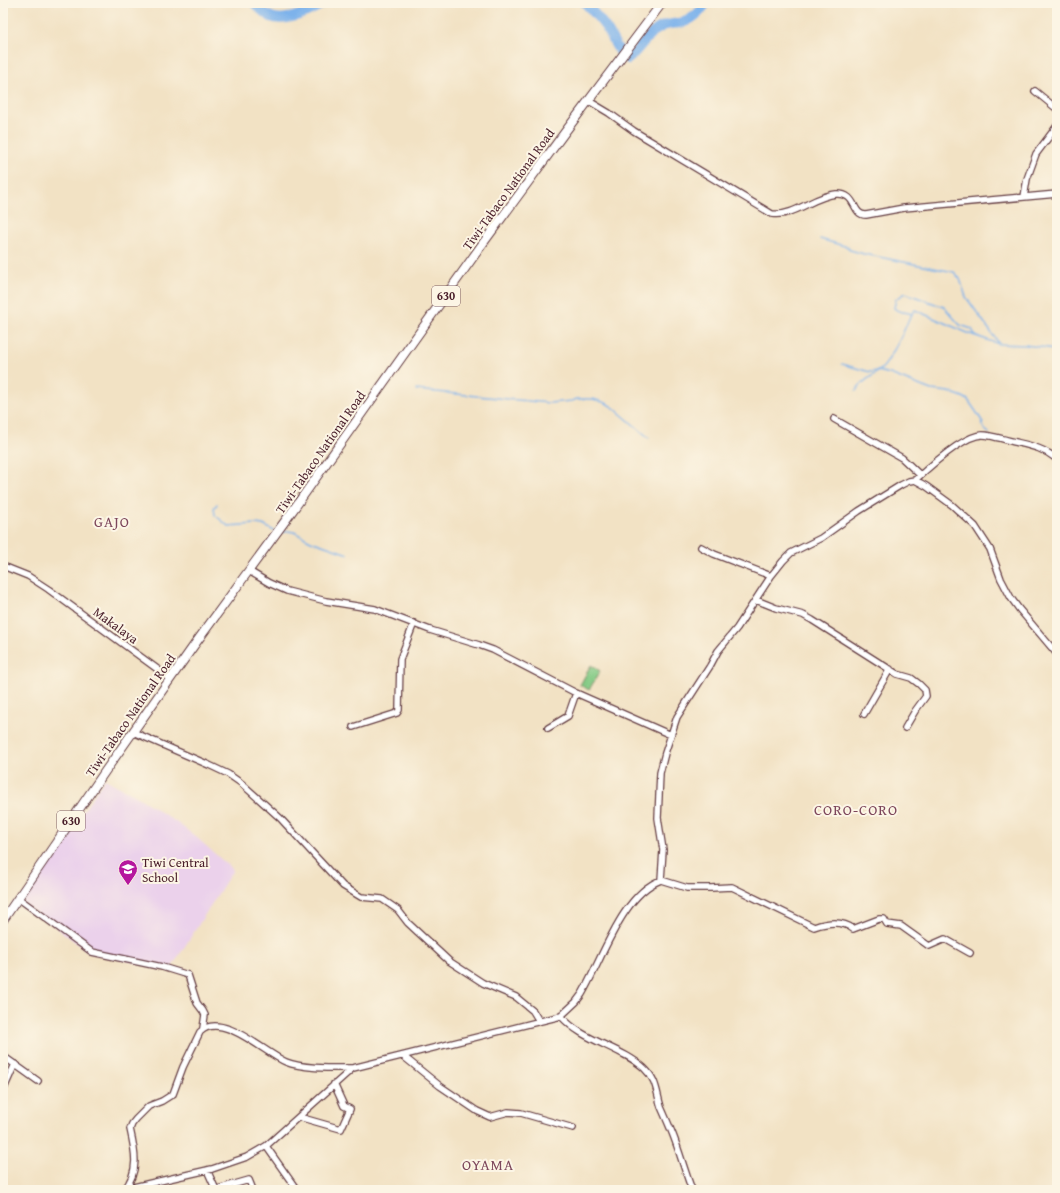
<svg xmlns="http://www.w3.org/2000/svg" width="1060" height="1193" font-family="'Gentium Book Plus',serif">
	<rect width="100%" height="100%" fill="#fcf5e5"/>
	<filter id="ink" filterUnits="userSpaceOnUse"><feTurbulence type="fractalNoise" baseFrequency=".025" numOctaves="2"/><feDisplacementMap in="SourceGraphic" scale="8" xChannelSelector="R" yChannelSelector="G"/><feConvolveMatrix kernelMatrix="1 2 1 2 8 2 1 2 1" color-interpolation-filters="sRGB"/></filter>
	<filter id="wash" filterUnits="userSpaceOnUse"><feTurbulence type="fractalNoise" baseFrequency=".012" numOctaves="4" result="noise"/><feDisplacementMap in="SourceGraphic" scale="16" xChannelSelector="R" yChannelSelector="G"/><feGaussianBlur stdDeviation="0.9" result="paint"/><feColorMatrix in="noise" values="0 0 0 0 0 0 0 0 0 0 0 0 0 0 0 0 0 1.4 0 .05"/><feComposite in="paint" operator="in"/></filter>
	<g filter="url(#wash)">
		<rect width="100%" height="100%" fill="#f2e2c4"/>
		<path fill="#ebd1eb" d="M105,779l33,18 38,25 19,14 38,34 -63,100 -80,-17 -68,-51z"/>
		<path fill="#84ca85" stroke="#677458" d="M591,665l9,6 -11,19 -9,-5z"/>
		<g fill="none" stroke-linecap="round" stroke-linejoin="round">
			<path stroke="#7db2eb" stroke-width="1.5" d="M820,239l28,8 2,3 14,4 90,18 6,7 6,18 32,45
				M912,314c-6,-3 -12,0 -18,-6l2,-9 9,-6 39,14 16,18 12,4 3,6
				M842,364l28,8 8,-1 12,3 41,16 18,2 14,5 5,3 9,13 5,8 2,8 5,4
				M416,390l133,13 23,-2 5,-2h16l13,4 8,5 35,30
				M856,391c7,-14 24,-16 31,-29 5,-9 11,-18 15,-27 4,-9 7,-18 13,-25l55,24 29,10 26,1 23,3 9,4
				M217,504l-3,4 1,7 13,11 28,-2 7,1 11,6
				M279,533l9,-2 6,1 17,9 37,13"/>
			<path stroke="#7db2eb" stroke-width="10" d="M254,3c5,5 11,11 17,14 15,6 40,-6 53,-14
				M585,3c8,9 17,18 23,28 7,12 9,20 20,28 12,-10 19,-25 33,-32 6,-3 12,-3 18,-4 11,-1 22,-11 27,-20"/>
		</g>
	</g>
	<g filter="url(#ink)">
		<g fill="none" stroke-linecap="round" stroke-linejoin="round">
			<defs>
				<path id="street" d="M1035,91l22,18
					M589,101l20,12 25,18 138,83c23,3 41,-18 64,-20 22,-1 15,21 30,21l38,-7 153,-14
					M1024,197l3,-18 9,-25 21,-28
					M834,419l68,39 18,17
					M915,480c13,-12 49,-45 67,-45 8,0 25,5 33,7 17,4 28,6 42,17
					M701,547l13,7 57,22
					M3,566l25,10 20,13 123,90
					M249,571l20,12 18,8 39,10 49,8 55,21 49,15 14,5 83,43 95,42
					M756,600l20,8 27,7 9,5 85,54 14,4 8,6 6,6 1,6 -11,15 -10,17
					M864,714l26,-45
					M353,727l44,-14 2,-3 1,-51 14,-36
					M548,728l20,-12 8,-23
					M133,732l76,33 19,9 13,9 39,35 63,68 18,11 21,2 16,11 10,13 41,38 34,22 33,14 17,14 6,10
					M661,880l26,8h24l21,-1 82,40c12,-4 28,-7 39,2l26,-10h5l3,5 14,2 28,20 16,-7 25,14
					M18,898l74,54 70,15 26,8 9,28 6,8 2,4 -2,13
					M561,1016c21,25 60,31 83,52 13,12 12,23 17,39 4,9 8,18 12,28 7,18 12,37 19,55
					M3,1056l35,25
					M403,1056l37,30 37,25 13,6 18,-5 13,1 52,15
					M3,1091l12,-27
					M299,1117l42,12 9,-20 -6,-3 -10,-22
					M266,1146l31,44
					M207,1170l9,20
					M125,1189l87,-20 35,-12 19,-11 87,-78
					M124,1190c16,-19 11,-39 6,-61l2,-5 4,-5 13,-13 13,-5 11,-7 10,-27 17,-35c21,-22 66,22 86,30 17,7 49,6 67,6l208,-52 15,-14 6,-8c20,-34 40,-100 79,-114l2,-30 -5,-32 2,-45 5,-20 12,-36 33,-51 8,-15 19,-23 34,-52 12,-15 8,-8 30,-15 38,-27 42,-26 8,-4 6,-1 11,6 26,19 23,21 15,23 11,30 10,19 8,11 38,45
					M214,1190l35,-10 4,10"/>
				<path id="primary" d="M3,920l103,-150 89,-126 93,-127 193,-271 84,-114 97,-129"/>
			</defs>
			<use href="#street" stroke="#633c42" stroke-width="8"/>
			<use href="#primary" stroke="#633c42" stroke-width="10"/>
			<use href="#street" stroke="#fff" stroke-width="5.5"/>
			<use href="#primary" stroke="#fff" stroke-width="8"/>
		</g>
	</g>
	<defs>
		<symbol id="school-pin" viewBox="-11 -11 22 30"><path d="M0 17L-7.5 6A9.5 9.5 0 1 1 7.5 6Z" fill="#b5179e" stroke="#fcf5e5"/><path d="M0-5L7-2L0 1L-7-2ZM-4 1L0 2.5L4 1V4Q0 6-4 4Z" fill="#fff"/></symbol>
	</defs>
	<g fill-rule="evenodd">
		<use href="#school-pin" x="117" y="858" width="22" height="30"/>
	</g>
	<g text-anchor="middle" stroke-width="4" stroke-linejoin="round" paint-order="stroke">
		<g fill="#fcf5e5" stroke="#7f5f63" stroke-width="1">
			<rect x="432" y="286" width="28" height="20" rx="3"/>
			<rect x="57" y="811" width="28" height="20" rx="3"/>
		</g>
		<g font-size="12" font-weight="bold" fill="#4a1f2b">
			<text x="446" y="300">630</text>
			<text x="71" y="825">630</text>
		</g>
		<g font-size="13" fill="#4a1f2b" stroke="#fcf5e5">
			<text transform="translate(508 189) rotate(-54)" y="5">Tiwi-Tabaco National Road</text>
			<text transform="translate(320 452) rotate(-55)" y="5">Tiwi-Tabaco National Road</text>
			<text transform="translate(116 625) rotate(36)" y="5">Makalaya</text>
			<text transform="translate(130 715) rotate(-55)" y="5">Tiwi-Tabaco National Road</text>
		</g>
		<g font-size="13" fill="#4a1f2b" stroke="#fcf5e5" text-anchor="start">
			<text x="142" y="867">Tiwi Central<tspan x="142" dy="15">School</tspan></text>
		</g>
		<g font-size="15" letter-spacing="1" fill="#7d465b" stroke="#fcf5e5">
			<text x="112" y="527">GAJO</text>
			<text x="856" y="815">CORO-CORO</text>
			<text x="488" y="1170">OYAMA</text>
		</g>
	</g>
	<rect width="1060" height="1193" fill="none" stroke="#fcf5e5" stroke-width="16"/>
</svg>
